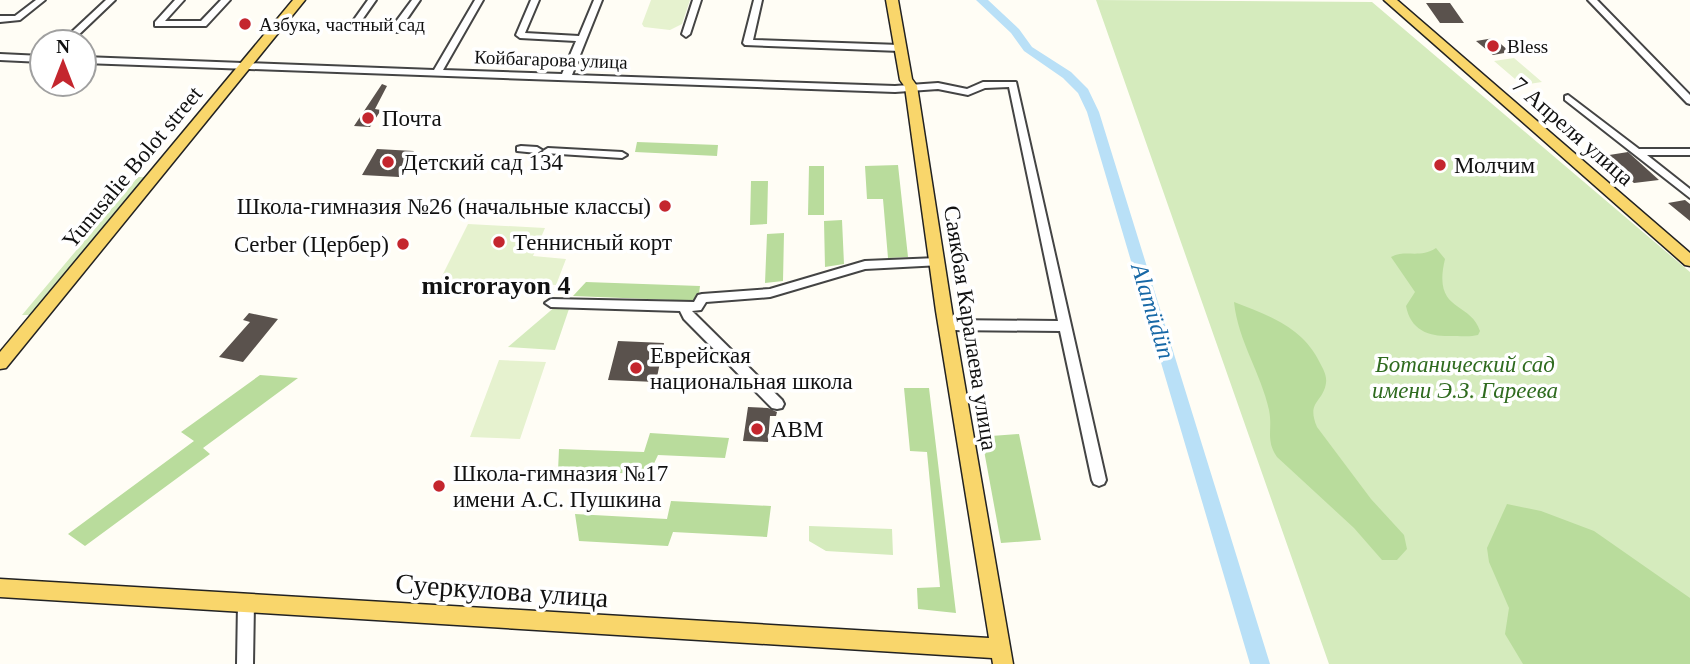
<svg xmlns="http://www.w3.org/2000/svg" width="1690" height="664" font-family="'Times New Roman',serif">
	<rect width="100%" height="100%" fill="#fffdf5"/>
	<path fill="#d5ebbd" d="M1096,0l276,2 318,270v392h-361z
		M138,177h7l-115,138h-8z
		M556,306h14l-15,44 -47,-3z
		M809,526l83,3 1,26 -67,-4 -17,-10z"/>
	<path fill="#b9dc9c" d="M637,142l81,3 -1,11 -82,-4z
		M898,165l10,92 -20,1 -5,-59h-16l-2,-33z
		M809,166h15v49h-16z
		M751,181h17l-1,43 -17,1z
		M842,220l2,44 -19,3 -1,-46z
		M784,233l-1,48 -18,2 2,-49z
		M1436,248l9,11c-13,54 25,41 35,72l-2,4c-8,2 -15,1 -24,1 -23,1 -43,-4 -48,-30l9,-14 -24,-35c14,-8 28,2 45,-9z
		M586,282l114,4 -2,15 -125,-5z
		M1234,302c34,13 69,25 86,61 3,6 7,12 6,20 -3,20 -20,18 -9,44l54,72 33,36 3,14 -10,11h-15l-28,-32 -77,-71c-12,-18 -4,-27 -8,-47 -8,-37 -31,-69 -35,-108z
		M260,375l38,3 -95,70 7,6 -125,92 -17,-12 126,-93 -13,-9z
		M904,388h25l27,225 -38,-4 -1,-21 23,-1 -13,-135 -17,-1z
		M650,433l79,5 -4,20 -67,-3 -9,19 -91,-3 1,-22 85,3z
		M1019,434l22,106 -40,3 -18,-98 8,-9z
		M671,501l100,5 -4,31 -94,-5 -5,14 -89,-5 -4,-27 92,5z
		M1507,504l34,7 53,20 96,67v66h-167l-18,-30 4,-26 -20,-46 -2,-14z"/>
	<path fill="#e6f2cf" d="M651,0h39l-8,24 -12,6 -26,-3 -2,-3z
		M1514,58l28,24 -20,3 -28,-24z
		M468,224l77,4 -12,28 33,3 -10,26 -115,-7z
		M499,360l47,2 -26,77 -50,-2z"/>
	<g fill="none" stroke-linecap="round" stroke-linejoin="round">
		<path fill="#b9e0f7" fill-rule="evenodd" d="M976,0h12l31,29 13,18 39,25 17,17 11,23 171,552h-20l-163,-552 -9,-19 -15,-15 -39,-27 -13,-18z"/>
	</g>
	<path fill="#5a524d" d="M1426,3h24l14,20h-24z
		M1494,38l16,14 -17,3 -17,-14z
		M382,84l5,2 -12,23 6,1 -11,17 -16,-1z
		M377,149l37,2 -15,26 -37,-2z
		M1628,152l31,28 -25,3 -31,-27z
		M1685,200l5,4v17l-22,-18z
		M249,313l29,6 -35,43 -24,-5 31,-35 -7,-2z
		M618,341l46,2 -8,39 -48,-2z
		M748,407l20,1 9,4 -1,4h-6l-2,26 -25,-1z"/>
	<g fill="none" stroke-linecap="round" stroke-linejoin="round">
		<defs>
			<path id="minor" d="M36,0h9l-25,20 -20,2v-6h15z
				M106,0h9l-44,42h-10z
				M175,0h9l-19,21h36l20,-21h9l-24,26h-51v-4z
				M368,0h8l-19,27h35l20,-27h8l-22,32h-48l-2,-4z
				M475,0h8l-40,70 119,4 14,-33 -56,-3 -4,-3 15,-35h8l-14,33 54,3 15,-36h8l-30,75 323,11 43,-3 29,6 16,-7h33l90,398 -2,4 -5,2 -5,-2 -2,-4 -32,-149 -113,-1 -6,-5 6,-5 111,1 -49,-234 -24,1 -17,7 -30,-6 -43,3 -811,-29v-6l350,13z
				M693,0h8l-11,34 -4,3 -4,-3z
				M754,0h8l-9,40 147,5 5,3 -5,3 -155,-6 -2,-2z
				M1588,0h9l93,95v9l-3,-1z
				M0,54l42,2v6l-42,-2z
				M1568,95l71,54h51v6h-43l43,34v9l-125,-98v-4z
				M521,146l16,1 5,3 -5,3 -20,-2v-4z
				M548,148l74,4 5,3 -5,3 -78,-5 -1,-2z
				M937,258l4,1 2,3 -2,3 -76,4 -95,28 -64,5 -5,8 -9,1 90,89 2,4 -2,4 -5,1 -5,-1 -88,-89 -4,-8 -129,-4 -6,-4 6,-4 143,3 4,-7 4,-1 68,-5 95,-28z
				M246,596l5,2 3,5 -1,61h-16l1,-61 3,-5z"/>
			<path id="major" d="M293,0h12l-299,368 -6,1v-17z
				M886,0h12l14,79 5,7 35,225 61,353h-20l-1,-6 -992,-61v-18l989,59 -53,-327 -31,-224 -5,-7z
				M1384,0h13l293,253v13l-5,-1z"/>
		</defs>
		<use href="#minor" stroke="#444" stroke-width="4"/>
		<use href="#major" stroke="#222" stroke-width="3"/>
		<use href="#minor" fill="#fff" fill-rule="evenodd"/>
		<use href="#major" fill="#f9d66b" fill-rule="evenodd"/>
	</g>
	<g fill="#c4262e" stroke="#fff" stroke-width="2.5">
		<circle cx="245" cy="24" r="7"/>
		<circle cx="1493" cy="46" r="7"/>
		<circle cx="368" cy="118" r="7"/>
		<circle cx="388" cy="162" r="7"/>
		<circle cx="1440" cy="165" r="7"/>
		<circle cx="665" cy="206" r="7"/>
		<circle cx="499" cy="242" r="7"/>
		<circle cx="403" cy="244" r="7"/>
		<circle cx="636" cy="368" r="7"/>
		<circle cx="757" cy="429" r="7"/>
		<circle cx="439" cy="486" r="7"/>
	</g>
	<g text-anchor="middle" stroke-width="7" stroke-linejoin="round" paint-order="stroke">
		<g font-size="19" fill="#111" stroke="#fff" text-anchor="start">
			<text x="259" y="31">Азбука, частный сад</text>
			<text x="1507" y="53">Bless</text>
		</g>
		<g font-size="19" fill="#111" stroke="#fff">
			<text transform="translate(551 59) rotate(2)" y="7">Койбагарова улица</text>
		</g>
		<g font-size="23" fill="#111" stroke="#fff" text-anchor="start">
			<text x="382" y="126">Почта</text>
			<text x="402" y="170">Детский сад 134</text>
			<text x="1454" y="173">Молчим</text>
			<text x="651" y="214" text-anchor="end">Школа-гимназия №26 (начальные классы)</text>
			<text x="513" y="250">Теннисный корт</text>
			<text x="389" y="252" text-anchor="end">Cerber (Цербер)</text>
			<text x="650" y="363">Еврейская<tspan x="650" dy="26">национальная школа</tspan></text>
			<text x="771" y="437">ABM</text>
			<text x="453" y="481">Школа-гимназия №17<tspan x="453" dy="26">имени А.С. Пушкина</tspan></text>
		</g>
		<g font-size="23" fill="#111" stroke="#fff">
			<text transform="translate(1573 131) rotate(41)" y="8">7 Апреля улица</text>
			<text transform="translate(132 167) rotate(-50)" y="8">Yunusalie Bolot street</text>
			<text transform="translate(971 328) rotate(81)" y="8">Саякбая Каралаева улица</text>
		</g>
		<g font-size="23" font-style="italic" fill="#2f6b1f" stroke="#fff">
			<text x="1465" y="372">Ботанический сад<tspan x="1465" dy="26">имени Э.З. Гареева</tspan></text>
		</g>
		<g font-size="24" font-style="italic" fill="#1768a6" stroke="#fff">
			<text transform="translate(1153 311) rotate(73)" y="8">Alamüdün</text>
		</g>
		<g font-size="26" font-weight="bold" fill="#111" stroke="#fff">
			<text x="496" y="294">microrayon 4</text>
		</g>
		<g font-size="28" fill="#111" stroke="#fff">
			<text transform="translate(502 590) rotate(4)" y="10">Суеркулова улица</text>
		</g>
	</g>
	<g transform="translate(63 63)"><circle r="33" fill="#ffffff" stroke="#a0a0a0" stroke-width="2"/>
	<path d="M0-5L12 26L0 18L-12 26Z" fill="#c4262e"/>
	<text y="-10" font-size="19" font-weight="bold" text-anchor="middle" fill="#111111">N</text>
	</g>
</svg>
